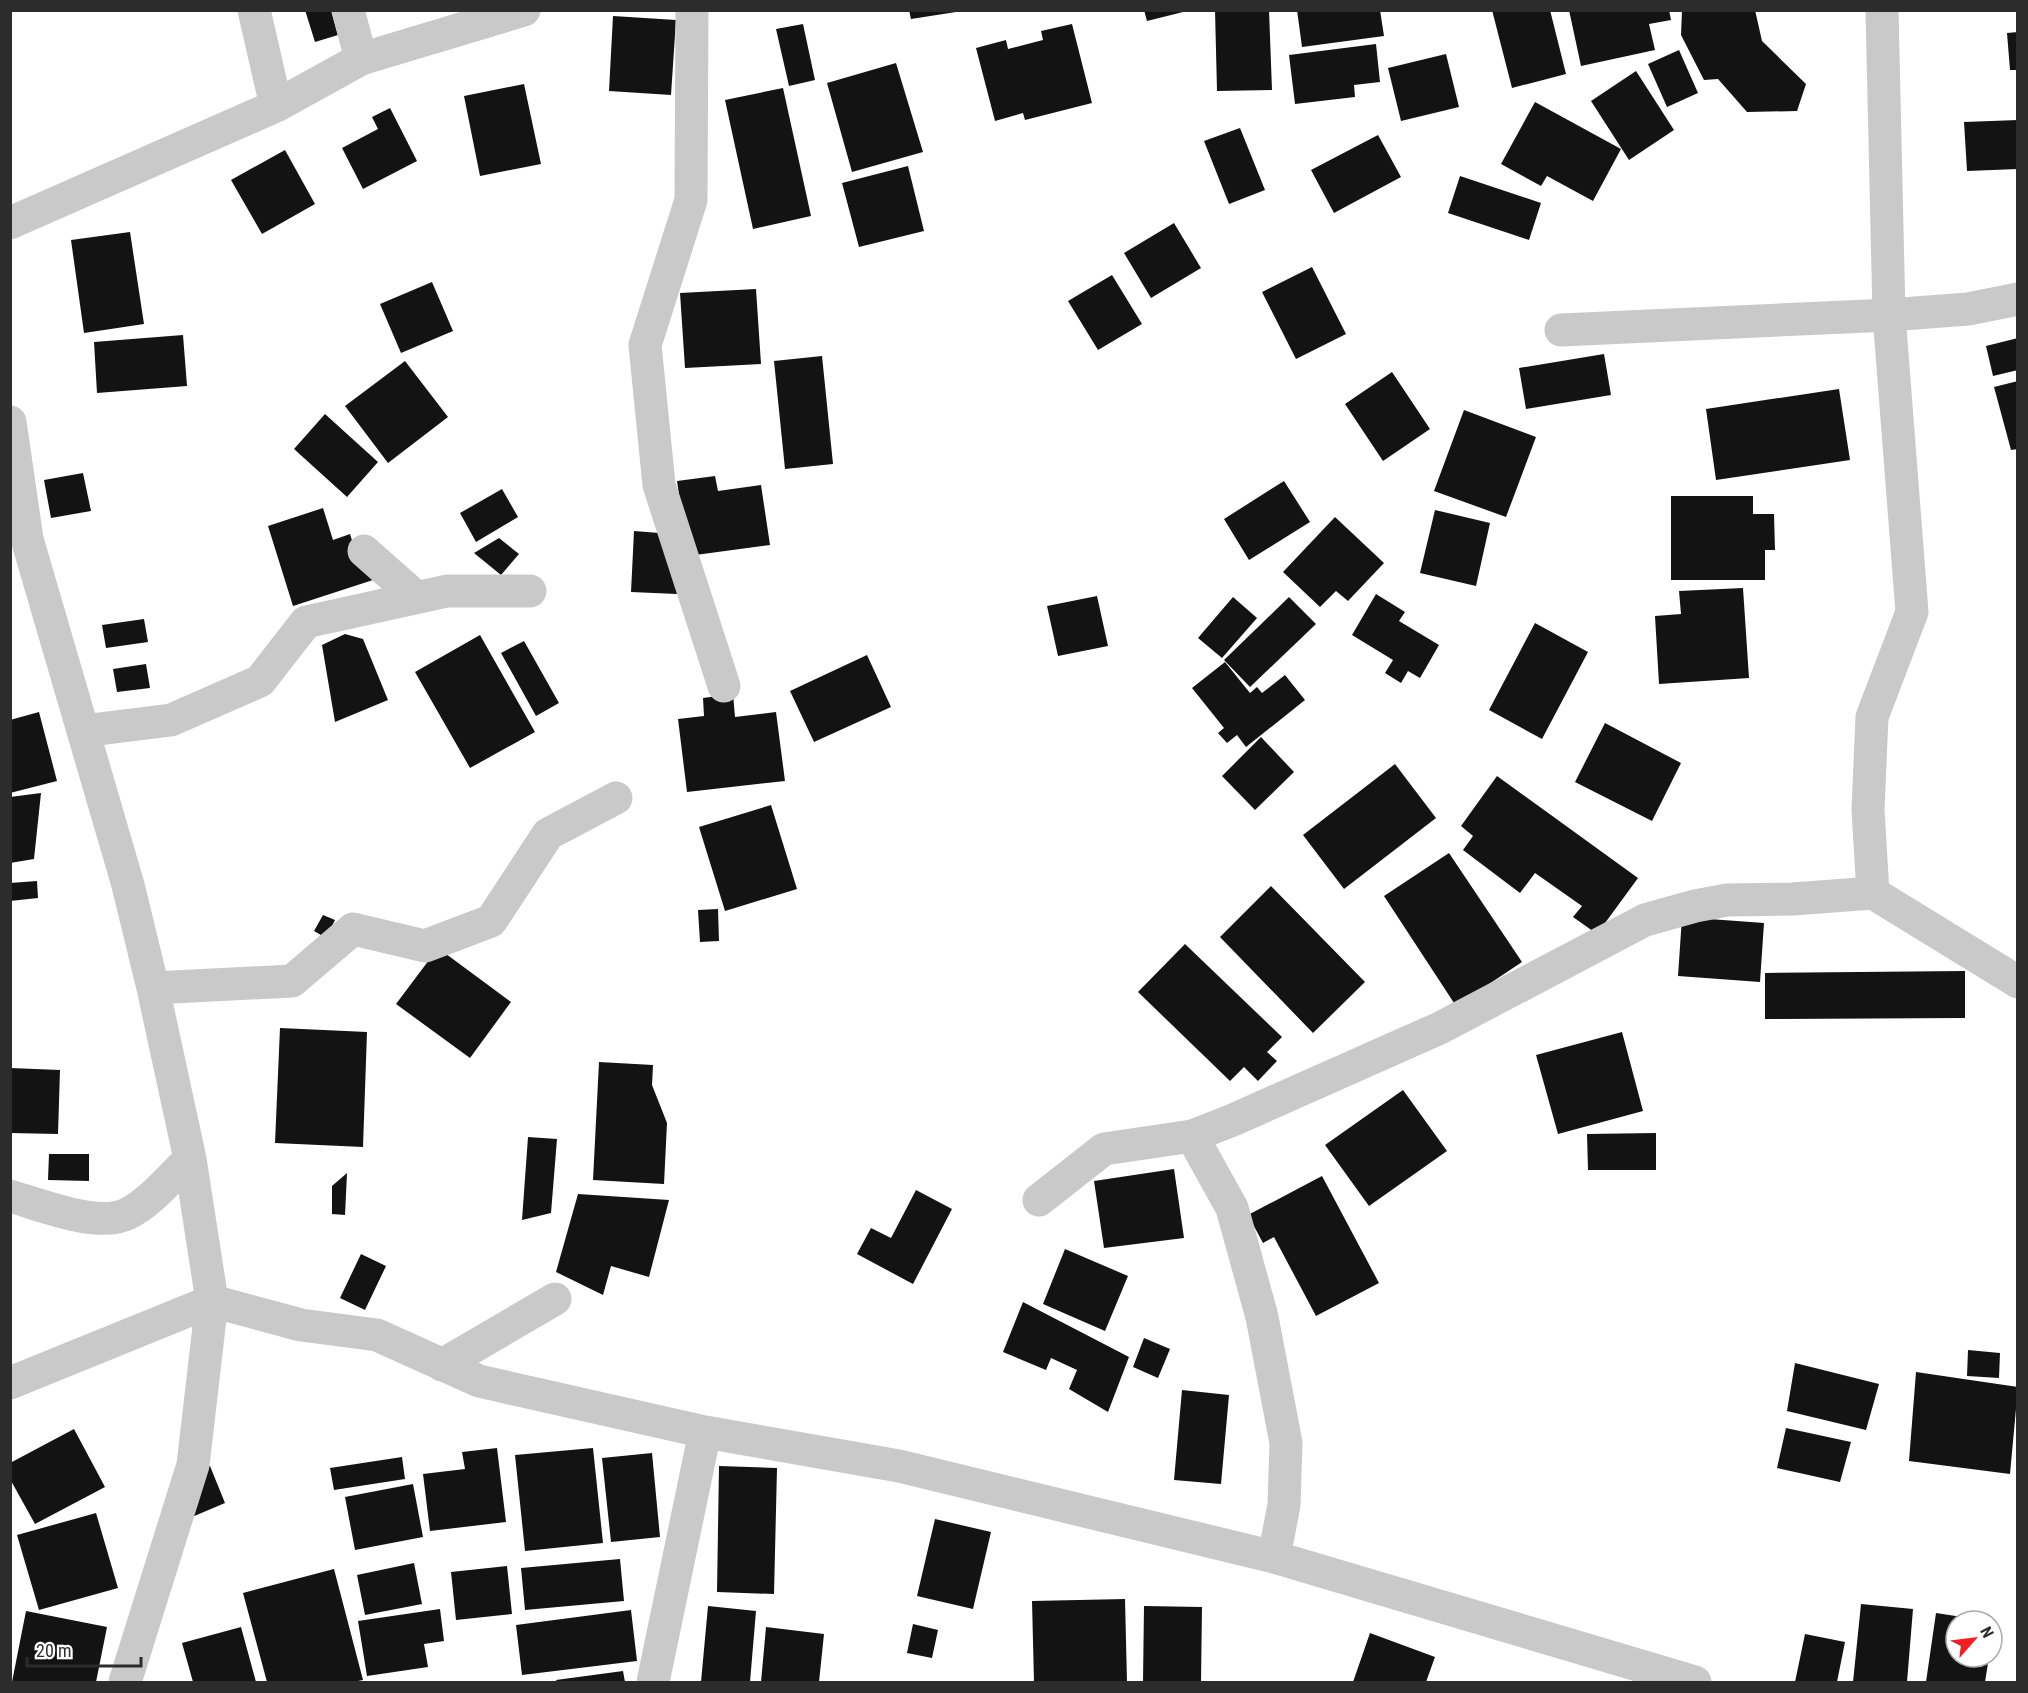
<svg xmlns="http://www.w3.org/2000/svg" width="2028" height="1693" font-family="'Roboto Condensed',sans-serif">
	<rect width="100%" height="100%" fill="#fff"/>
	<path fill="#131313" d="M305,10h26l7,25 -23,7z
		M909,10h47v2l-45,7z
		M1144,10h43v1l-40,10z
		M1215,10h54l3,80 -55,1z
		M1297,10h83l4,26 -82,11z
		M1492,10h58l16,64 -54,14z
		M1569,10h100l2,10 -22,4 6,26 -74,16z
		M1682,10h73l7,31 44,43 -9,27 -50,1 -29,-33 -14,1 -23,-45z
		M613,16l63,4 -5,75 -62,-4z
		M803,24l12,56 -26,6 -13,-57z
		M1072,24l20,79 -67,17 -2,-7 -28,8 -19,-73 30,-8 2,9 35,-9 -2,-9z
		M2018,32v38h-8l-3,-37z
		M1376,44l4,38 -26,3 1,12 -60,7 -6,-49z
		M1679,50l19,43 -31,14 -19,-43z
		M1446,54l13,53 -58,14 -13,-53z
		M896,63l27,89 -71,20 -25,-89z
		M1636,71l38,59 -45,30 -38,-59z
		M524,84l17,80 -61,12 -16,-80z
		M783,88l28,128 -58,13 -28,-129z
		M1535,102l86,47 -28,52 -46,-25 -6,10 -40,-22z
		M390,108l27,53 -54,28 -21,-41 36,-19 -6,-12z
		M2018,120v49l-51,2 -3,-49z
		M1240,128l25,62 -36,14 -25,-63z
		M1378,135l23,42 -67,36 -23,-43z
		M285,150l30,54 -53,30 -31,-54z
		M908,166l16,65 -65,16 -17,-64z
		M1460,176l81,27 -12,37 -81,-27z
		M1174,223l27,45 -50,30 -27,-45z
		M130,232l14,92 -60,9 -13,-93z
		M1312,267l34,67 -50,25 -34,-67z
		M1112,275l30,49 -44,26 -30,-49z
		M432,282l21,49 -52,22 -21,-49z
		M756,289l5,75 -76,4 -5,-75z
		M183,335l4,51 -90,7 -3,-51z
		M2018,338v32l-25,6 -7,-30z
		M1604,354l7,41 -85,14 -7,-41z
		M822,356l11,108 -48,5 -11,-108z
		M405,361l43,56 -60,46 -43,-57z
		M1392,372l38,57 -47,32 -38,-57z
		M2018,381v68l-7,1 -17,-63z
		M1839,389l11,71 -134,20 -10,-71z
		M1464,410l72,27 -30,80 -72,-26z
		M325,414l53,48 -31,35 -53,-48z
		M83,473l8,38 -40,7 -7,-38z
		M715,476l3,15 43,-6 9,60 -82,11 -11,-75z
		M1284,481l26,41 -61,38 -25,-41z
		M502,489l16,28 -42,25 -16,-29z
		M1671,496h82v18h21l1,36h-10v30h-94z
		M323,508l10,32 17,-6 6,19 17,27 -80,26 -25,-80z
		M1435,510l55,13 -14,63 -56,-13z
		M1335,517l49,46 -36,38 -12,-10 -16,16 -37,-35z
		M634,531l38,3 7,26 -2,34 -46,-2z
		M499,538l20,16 -18,21 -27,-22z
		M1743,588l6,90 -90,6 -4,-68 26,-2 -2,-23z
		M1376,594l29,18 -6,9 40,24 -19,33 -12,-7 -7,12 -16,-10 8,-13 -41,-25z
		M1097,596l11,50 -50,10 -11,-50z
		M1233,597l24,21 -35,40 -24,-20z
		M1289,597l27,27 -66,63 -26,-27z
		M144,619l4,23 -42,6 -4,-23z
		M1535,623l53,29 -46,87 -53,-29z
		M345,634l18,5 25,61 -53,22 -13,-77z
		M480,635l55,97 -65,36 -55,-96z
		M524,641l35,62 -23,13 -35,-63z
		M867,655l24,52 -77,35 -24,-51z
		M1225,662l25,31 7,-6 5,6 23,-18 20,25 -59,47 -9,-12 -10,8 -9,-10 6,-5 -32,-40z
		M146,664l4,24 -33,4 -4,-23z
		M733,694l2,23 41,-5 9,69 -98,11 -9,-73 26,-3 -1,-18z
		M39,712l18,69 -47,12v-73z
		M1605,723l76,40 -29,58 -77,-39z
		M1261,737l33,35 -39,38 -33,-34z
		M1395,764l41,54 -92,71 -41,-54z
		M1497,776l141,102 -41,56 -24,-17 9,-11 -47,-33 -15,20 -57,-43 10,-14 -12,-10z
		M41,793l-7,66 -24,4v-66z
		M771,805l26,84 -72,22 -26,-84z
		M1449,853l73,109 -66,44 -72,-110z
		M37,881l1,17 -28,3v-18z
		M1271,886l94,96 -52,51 -93,-96z
		M718,909l1,32 -19,1 -2,-32z
		M323,915l12,5 -9,18 -12,-7z
		M1682,917l82,6 -4,59 -82,-6z
		M1185,944l97,93 -15,15 10,9 -19,20 -14,-14 -14,14 -92,-89z
		M438,948l73,54 -41,56 -74,-54z
		M1965,971v47l-200,1v-46z
		M280,1028l87,4 -4,115 -88,-4z
		M1622,1032l21,79 -85,23 -22,-79z
		M599,1062l54,3 -1,20 15,38 -3,61 -71,-4z
		M10,1068l50,2 -2,64 -48,-1z
		M1403,1090l44,61 -78,55 -44,-61z
		M1656,1133v37h-68l-1,-36z
		M528,1137l29,2 -6,74 -29,7z
		M49,1154h40v27l-41,-1z
		M1174,1169l10,69 -80,10 -10,-67z
		M347,1173l-2,42 -13,-1v-28z
		M1322,1176l57,107 -63,33 -42,-79 -11,6 -15,-28z
		M916,1190l36,19 -39,75 -56,-30 14,-26 20,10z
		M578,1194l91,6 -20,77 -38,-11 -8,29 -47,-23z
		M1065,1249l63,27 -23,55 -62,-27z
		M361,1254l25,12 -21,44 -25,-12z
		M1023,1302l106,55 -21,55 -39,-23 8,-19 -26,-12 -5,12 -43,-18z
		M1144,1338l26,11 -12,29 -25,-11z
		M1968,1350l32,3 -1,25 -32,-2z
		M1795,1363l84,21 -13,46 -79,-19z
		M1916,1372l102,15 -8,87 -101,-13z
		M1182,1390l47,5 -8,89 -47,-4z
		M1786,1428l65,14 -11,40 -63,-14z
		M74,1429l31,58 -70,37 -25,-45v-16z
		M497,1448l9,74 -76,9 -7,-57 42,-5 -3,-17z
		M593,1448l10,95 -78,8 -10,-96z
		M652,1453l8,84 -49,5 -9,-84z
		M402,1457l3,22 -71,11 -4,-22z
		M193,1465l17,1 15,37 -33,14z
		M719,1466l58,2 -3,126 -57,-2z
		M413,1484l10,53 -68,13 -10,-53z
		M96,1513l22,75 -79,22 -22,-75z
		M935,1519l56,13 -18,77 -56,-13z
		M620,1559l4,42 -99,9 -4,-42z
		M414,1563l8,41 -57,11 -8,-40z
		M507,1566l5,48 -56,6 -5,-48z
		M334,1569l29,111 -10,2h-86l-24,-89z
		M1125,1599l2,83h-93l-2,-81z
		M1861,1604l52,5 -6,73h-54z
		M708,1606l48,5 -6,71h-49z
		M1144,1606l58,1 -1,75h-58z
		M440,1609l4,32 -20,3 4,23 -61,9 -9,-55z
		M631,1610l6,51 -115,14 -6,-50z
		M26,1611l81,16 -11,55h-84z
		M1936,1613l46,7 -26,1v36h33l-4,25h-59z
		M913,1624l25,6 -6,28 -25,-5z
		M241,1627l15,55h-63l-11,-39z
		M766,1627l58,7 -5,48h-58z
		M1370,1633l65,24 -9,25h-73z
		M1805,1634l40,8 -8,40h-42z
		M623,1671l2,11h-68l-1,-2z"/>
	<g fill="none" stroke-linecap="round" stroke-linejoin="round">
		<path stroke="#c9c9c9" stroke-width="33" d="M254,10l22,96
			M348,10l13,49
			M692,10l-1,190 -46,145 14,140 65,201
			M10,223l266,-117 85,-47 163,-49
			M1561,330l328,-15 79,-6 50,-10
			M10,422l17,117 101,346 25,103 37,171 22,142 -19,164 -68,217
			M364,551l52,46
			M83,731l88,-11 89,-39 46,-59 141,-31h83
			M1873,893l-5,-83 4,-93 40,-105 -23,-297 -7,-305
			M153,988l139,-7 61,-52 72,17 66,-25 57,-87 68,-36
			M1192,1136l40,72 30,109 24,126 -2,62 -10,52
			M10,1196c31,9 88,32 117,18 24,-12 44,-37 63,-55
			M1039,1200l65,-51 88,-13 41,-16 207,-92 205,-108 50,-14 32,-6 66,-1 80,-6 145,89
			M442,1365l113,-66
			M10,1383l202,-82 89,24 76,10 102,46 226,51 194,34 375,91 421,125
			M653,1682l52,-250"/>
	</g>
	<rect width="2028" height="1693" fill="none" stroke="#2c2c2c" stroke-width="24"/>
	<g transform="translate(1974 1639) rotate(62)"><circle r="28" fill="#ffffff" stroke="#ababab" stroke-width="1.5"/>
	<path d="M0-4.5L10 22L0 15L-10 22Z" fill="#f21f21"/>
	<text y="-9" font-size="16" font-weight="bold" text-anchor="middle" fill="#2c2c2c">N</text>
	</g>
	<path d="M27 1657v9h114v-9" fill="none" stroke="#2c2c2c" stroke-width="3"/>
	<text x="36" y="1657" font-size="18" fill="#2c2c2c" stroke="#ffffff" stroke-width="4.5" paint-order="stroke">20 m</text>
</svg>
